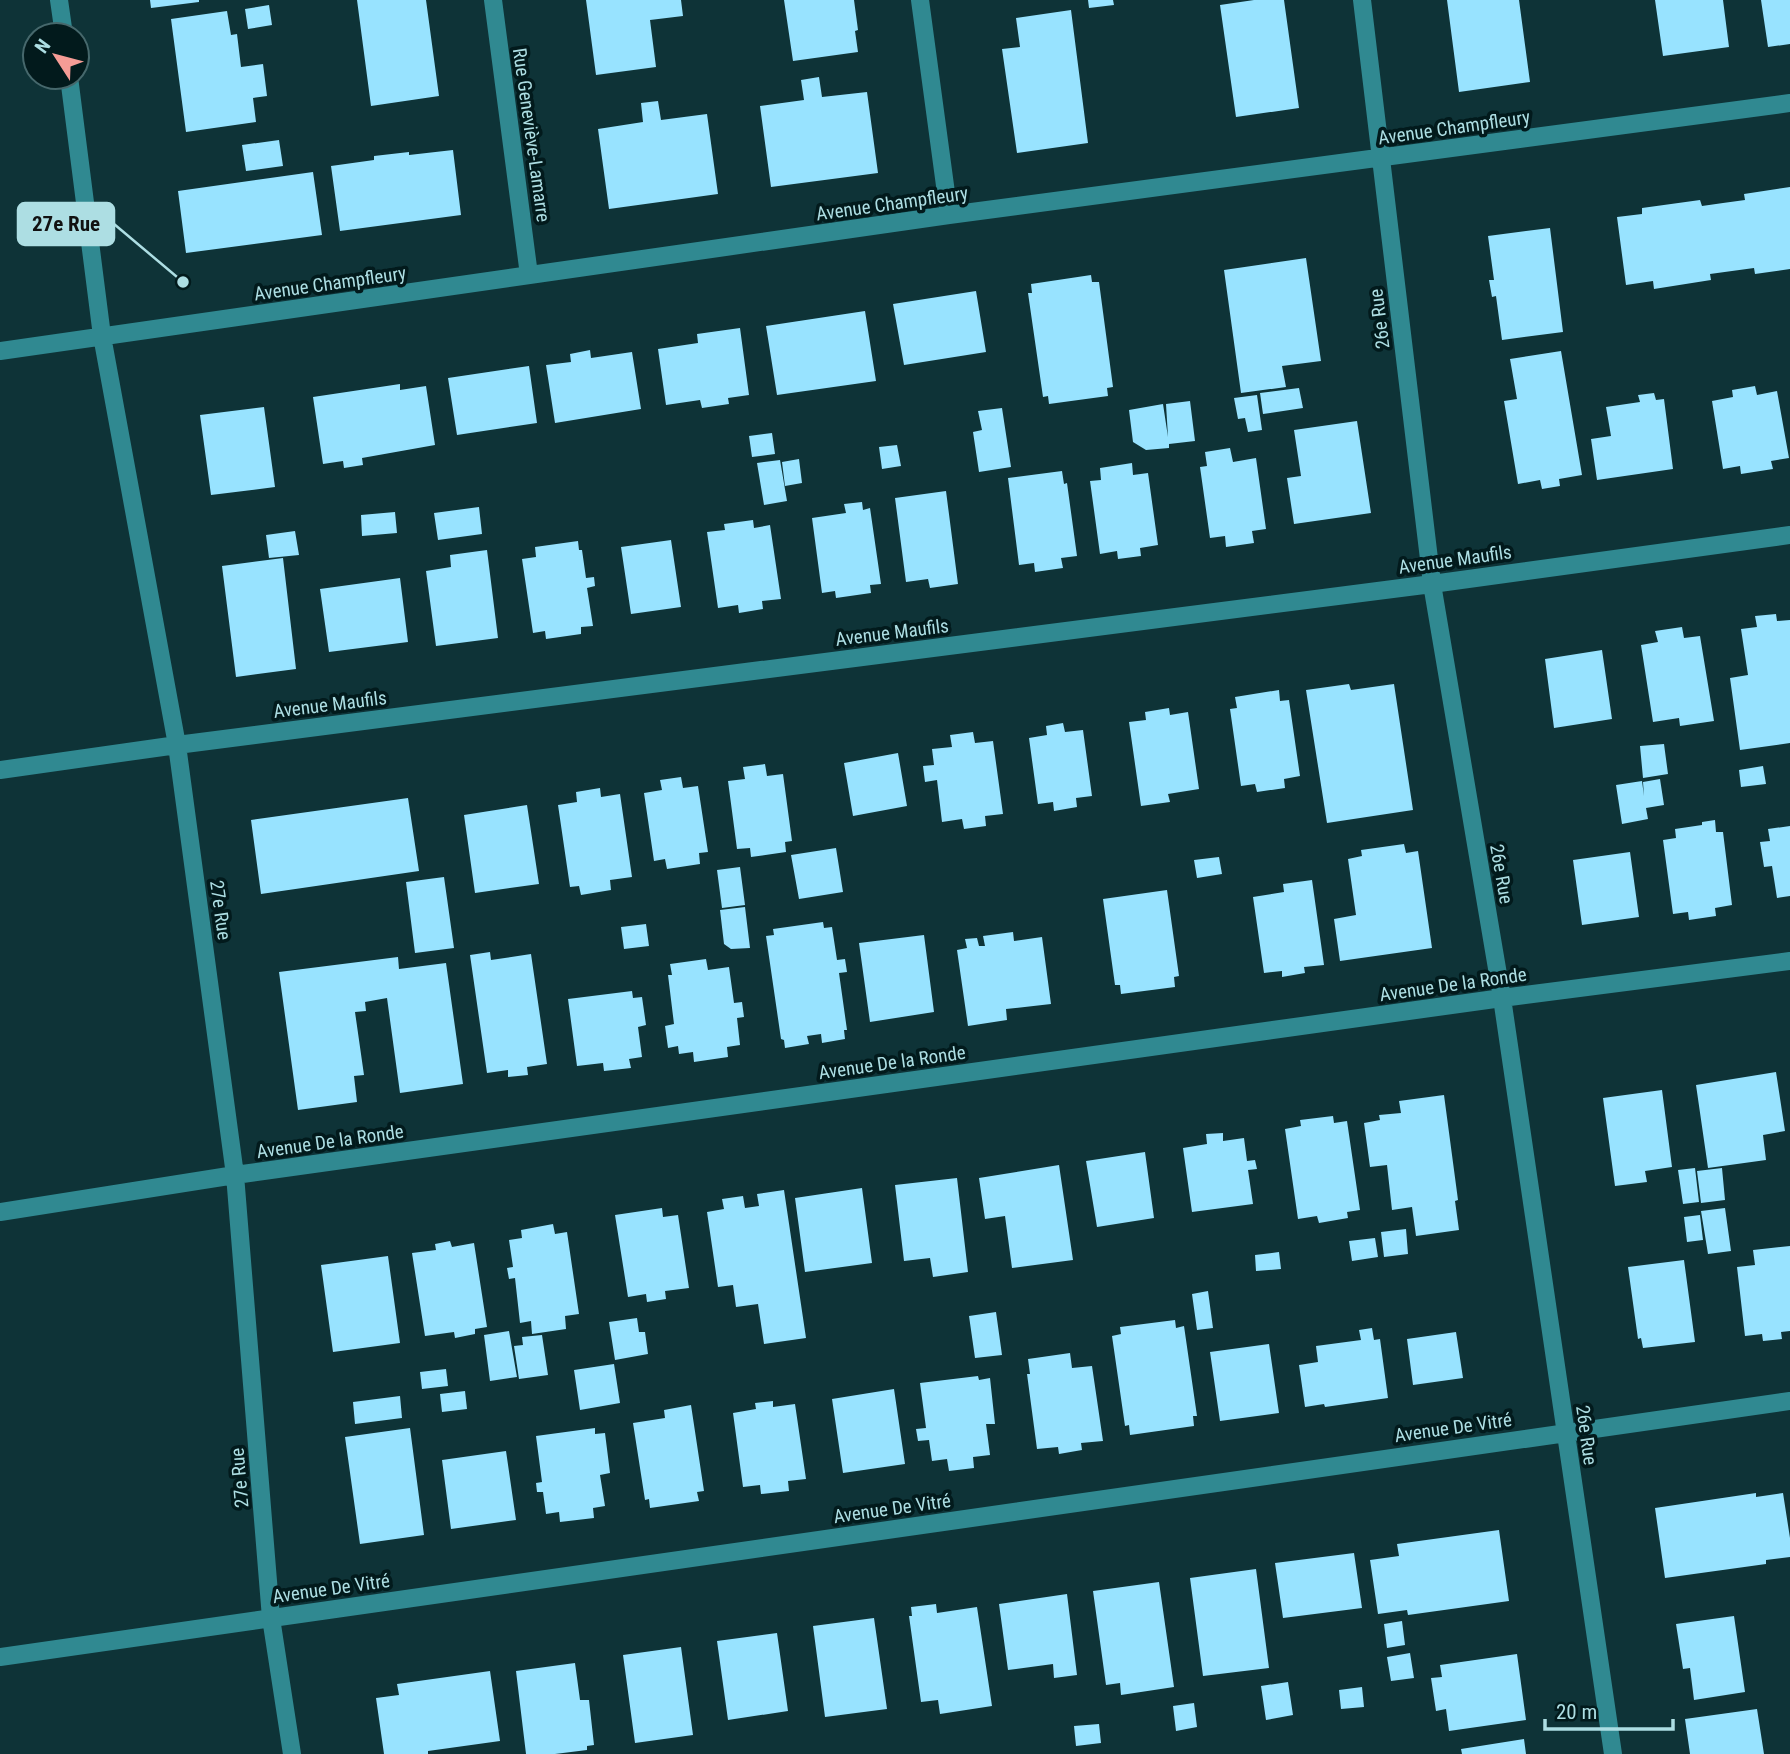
<svg xmlns="http://www.w3.org/2000/svg" width="1790" height="1754" font-family="'Roboto Condensed',sans-serif">
	<rect width="100%" height="100%" fill="#0e3337"/>
	<path fill="#98e3ff" d="M150,0h49v2l-48,6z
		M357,0h69l13,96 -68,10z
		M586,0h95l2,16 -33,4 6,47 -60,8z
		M784,0h70l4,30 -3,1 3,21 -65,9z
		M1088,0h25l1,5 -25,3z
		M1254,0h30l15,108 -63,9 -16,-112z
		M1447,0h72l11,82 -71,10z
		M1655,0h68l6,47 -66,9z
		M1761,0h29v44l-22,3z
		M269,5l3,20 -24,4 -3,-20z
		M1071,10l17,133 -71,10 -15,-104 18,-2 -4,-29z
		M227,11l4,24 6,-1 4,33 22,-3 4,32 -14,2 3,24 -70,10 -15,-113z
		M819,77l3,20 45,-5 11,81 -107,14 -11,-81 44,-6 -3,-20z
		M658,101l3,19 46,-6 11,80 -109,15 -11,-80 45,-7 -2,-19z
		M279,140l4,26 -37,5 -4,-26z
		M453,150l8,65 -121,16 -9,-65 43,-6v-4l35,-4v3z
		M313,172l9,63 -136,18 -8,-62z
		M1790,187v82l-35,5 -1,-6 -44,6 1,6 -57,9 -1,-8 -27,4 -9,-68 25,-3v-6l58,-8 2,6 21,-3 22,-3 -1,-6z
		M1550,228l13,104 -61,8 -6,-44 -4,1 -3,-17h5l-6,-44z
		M1306,258l15,103 -39,5 4,21 -45,6 -17,-123z
		M1091,275l1,7h7l14,105 -6,1 1,8 -59,8 -1,-8 -5,1 -15,-104h4l-1,-9z
		M976,291l10,61 -82,13 -11,-61z
		M865,311l11,70 -99,14 -11,-69z
		M740,328l9,67 -21,3 1,6 -27,4 -2,-8 -34,5 -8,-56 40,-6 -1,-9z
		M590,350l1,8 41,-6 9,57 -86,14 -9,-58 25,-3 -1,-8z
		M1561,351l21,124 -23,4 1,7 -18,3 -2,-9 -22,4 -14,-83 13,-2 -7,-40z
		M529,366l8,57 -80,12 -9,-57z
		M400,384v6l26,-4 9,59 -73,13 1,7 -19,3 -1,-7 -20,3 -10,-67z
		M1755,386l2,9 20,-4 12,67 -18,3 2,8 -32,5 -1,-8 -17,3 -11,-68 21,-4 -1,-7z
		M1299,388l4,20 -40,6 -3,-21z
		M1654,393l2,7 8,-1 9,70 -76,11 -6,-41 20,-3 -5,-29 34,-5 -2,-7z
		M1257,395l5,35 -14,2 -3,-14 -7,1 -4,-21z
		M1190,401l5,40 -26,3v4l-23,2 -13,-8 -4,-32 34,-6 5,33 -2,-33z
		M264,407l11,80 -64,8 -11,-80z
		M1002,408l9,59 -32,5 -6,-40 9,-2 -4,-19z
		M1357,421l14,92 -77,11 -7,-46 14,-2 -7,-46z
		M772,433l3,21 -23,3 -3,-21z
		M897,445l4,21 -19,3 -3,-22z
		M1230,448l3,14 23,-4 10,71 -14,2 2,12 -28,4 -1,-11 -15,2 -10,-71 7,-1 -2,-14z
		M799,459l3,24 -17,3 -3,-24z
		M780,460l7,41 -23,4 -7,-42z
		M1132,463l1,12 15,-2 10,72 -18,3 1,8 -23,3 -1,-8 -17,3 -10,-73 11,-1 -1,-12z
		M1062,471l2,13 3,-1 10,73 -16,2 2,10 -28,4 -1,-9 -15,2 -11,-87z
		M946,491l12,93 -28,4 -2,-9 -22,3 -11,-84z
		M862,502l1,8 7,-2 11,76 -11,1 1,8 -35,5 -1,-7 -13,2 -10,-75 34,-5 -2,-9z
		M479,507l3,27 -44,6 -4,-27z
		M395,512l2,21 -35,3 -1,-21z
		M753,520l1,8 16,-3 11,74 -19,2 1,8 -24,4 -1,-8 -20,3 -11,-76 18,-2 -1,-6z
		M295,531l4,24 -30,3 -3,-23z
		M671,540l10,67 -50,7 -10,-67z
		M578,541l1,9h3l4,28 8,-1 1,9 -8,2 6,38 -12,1v7l-35,5 -1,-8 -12,2 -11,-74 14,-2 -1,-10z
		M487,550l11,88 -62,8 -10,-75 25,-4 -1,-12z
		M283,558l13,111 -60,8 -14,-111z
		M400,578l8,64 -79,10 -9,-63z
		M1776,614l1,7 13,-1v123l-50,7 -10,-72 18,-3 -7,-46 16,-2 -2,-11z
		M1682,627l2,11 16,-2 14,85 -34,5 -1,-8 -26,4 -12,-77 17,-3 -3,-11z
		M1602,650l10,69 -58,9 -9,-69z
		M1349,684l2,6 43,-6 19,126 -86,13 -21,-133z
		M1279,690l1,11 9,-1 11,76 -16,3 1,9 -28,4 -2,-8 -14,2 -11,-77 7,-1 -2,-11z
		M1169,708l1,7 18,-3 11,77 -31,5 2,8 -29,4 -12,-84 17,-2 -1,-8z
		M1063,723l2,9 18,-2 9,66 -16,2 1,9 -23,4 -1,-9 -15,2 -9,-66 18,-3 -1,-9z
		M973,732l2,11 18,-2 10,73 -18,2 1,10 -22,3 -2,-10 -20,3 -5,-42 -12,2 -2,-16 11,-1 -2,-16 20,-2 -2,-12z
		M1664,744l4,30 -25,4 -3,-32z
		M898,753l9,53 -54,10 -9,-53z
		M765,764l2,12 16,-2 9,67 -7,1 1,10 -35,5 -1,-9 -13,1 -9,-68 17,-2 -2,-12z
		M1763,766l3,18 -25,3 -2,-17z
		M681,777l2,11 15,-2 10,66 -9,1 1,11 -33,5 -2,-10 -11,2 -10,-68 18,-3 -2,-10z
		M1660,779l4,26 -18,3 2,11 -26,5 -6,-39 26,-4 2,15 -1,-14z
		M600,788l1,9 19,-3 12,83 -22,3 1,10 -30,5 -2,-9 -9,1 -12,-82 19,-3 -1,-10z
		M408,798l11,73 -158,23 -10,-74z
		M527,805l12,79 -64,9 -11,-78z
		M1715,820l1,12h7l9,73 -17,3 1,8 -27,4 -1,-8 -15,2 -10,-74 13,-2 -1,-9 27,-4v-3z
		M1790,826v70l-13,2 -5,-32 -8,1 -4,-25 10,-1 -2,-12z
		M1404,844l2,9 12,-2 14,97 -92,13 -6,-42 22,-4 -8,-56 14,-3 -1,-6z
		M836,848l7,44 -44,7 -8,-44z
		M1630,852l9,65 -57,8 -9,-65z
		M1219,857l3,17 -25,4 -3,-18z
		M740,867l5,38 -23,3 -5,-38z
		M444,877l10,71 -39,5 -9,-71z
		M1312,880l12,85 -20,2 1,6 -23,4v-6l-18,2 -11,-76 31,-5 -1,-8z
		M1167,890l12,86 -5,1 1,10 -54,7 -1,-9h-5l-12,-86z
		M745,907l5,41 -19,1 -7,-5 -4,-34z
		M823,922l1,6 8,-1 5,33 8,-1 2,13 -8,1 8,57h-3l1,9 -23,4 -1,-9 -14,2 2,8 -24,4 -1,-8 -3,-1 -15,-103 8,-1 -1,-6z
		M646,924l3,22 -25,3 -3,-22z
		M1013,932l1,9 28,-4 9,67 -45,5 1,11 -39,6 -11,-76 10,-2 -2,-9 12,-1 2,8h6l-2,-10z
		M924,935l10,77 -64,10 -11,-79z
		M490,952l1,8 40,-6 16,110 -20,3 1,8 -20,2v-7l-21,3 -17,-118z
		M398,957l1,12 47,-6 17,121 -63,9 -13,-95 -22,4 1,9 -11,1 9,63 -10,1 3,26 -59,8 -19,-138z
		M706,959l2,11 21,-3 5,36 8,-1 2,15 -7,1 3,27 -13,2 1,10 -34,5 -1,-10 -14,2 -1,-8 -10,2 -3,-22 9,-2 -6,-49h4l-2,-11z
		M632,991l1,7 9,-1 4,28 -8,2 4,30 -13,2 2,9 -27,3 -1,-8 -26,3 -9,-67z
		M1776,1072l9,59 -22,4 3,25 -58,8 -12,-83z
		M1662,1090l10,77 -27,4 2,11 -32,4 -12,-88z
		M1444,1095l14,105 -3,1 4,29 -43,6 -4,-29 -20,3 -5,-45 -17,2 -6,-44 16,-3 -1,-5 22,-2 -2,-12z
		M1333,1116l1,7 13,-2 13,89 -13,2 1,6 -29,5 -2,-7 -19,3 -13,-90 16,-3 -1,-6z
		M1223,1133v8l21,-3 3,23 8,-1 2,9 -9,1 5,34 -61,8 -9,-64 24,-4 -1,-10z
		M1145,1152l9,66 -57,9 -11,-66z
		M1059,1165l14,95 -61,8 -7,-52 -20,3 -6,-41z
		M1695,1168l4,34 -16,2 -5,-34z
		M1722,1168l3,32 -24,3 -4,-32z
		M957,1178l11,94 -35,5 -3,-19 -26,3 -9,-76z
		M862,1188l10,75 -67,9 -10,-74z
		M784,1190l22,148 -42,6 -6,-40 -22,3 -3,-22 -15,2 -11,-75 17,-3 -2,-10 21,-3 2,12 14,-2 -2,-12z
		M662,1208l1,9 15,-2 11,73 -24,3 1,8 -19,3 -1,-8 -18,3 -13,-82z
		M1725,1208l6,43 -23,3 -7,-43z
		M1700,1215l3,25 -16,2 -3,-25z
		M553,1224l2,10 12,-2 12,82 -14,2 1,13 -34,5 -1,-13 -11,2 -5,-45 -6,1 -2,-11 6,-1 -4,-27 13,-2 -1,-8z
		M1406,1229l2,25 -24,3 -3,-25z
		M1375,1238l3,19 -26,4 -3,-20z
		M450,1241l2,6 22,-4 13,84 -12,2v5l-20,4 -1,-6 -29,4 -13,-83 24,-3 -1,-6z
		M1790,1246v85l-9,1 1,7 -19,2 -1,-7 -17,2 -8,-69 18,-2 -2,-15z
		M1279,1252l2,17 -25,2 -1,-16z
		M388,1256l12,87 -67,9 -12,-87z
		M1684,1260l11,82 -52,6 -2,-10 -3,1 -10,-72z
		M1208,1291l5,37 -16,2 -5,-36z
		M996,1312l6,43 -27,3 -6,-42z
		M637,1318l2,14h6l3,22 -33,6 -6,-38z
		M1175,1320l1,8 8,-2 13,90h-4l1,10 -64,9 -1,-10 -4,1 -13,-90 9,-2 -1,-7z
		M1372,1328l2,12 6,-1 8,59 -63,9 -1,-3 -19,3 -6,-42 19,-3 -2,-16 45,-6 -2,-10z
		M509,1331l8,46 -27,4 -6,-46z
		M1456,1332l7,46 -50,7 -6,-46z
		M542,1335l6,40 -29,4 -5,-33 9,-1 -1,-8z
		M1269,1344l10,69 -59,8 -10,-69z
		M1070,1353l2,15 20,-2 11,75 -22,2 1,7 -23,4 -1,-7 -21,2 -10,-75h3l-2,-15z
		M614,1364l6,39 -40,7 -6,-40z
		M446,1369l2,17 -26,3 -2,-17z
		M978,1376l1,4 11,-2 5,46h-9l4,31 -17,2 1,11 -25,3 -2,-12 -15,2 -3,-21 -11,1 -2,-12 10,-1 -6,-45z
		M894,1389l11,75 -62,9 -11,-74z
		M465,1391l2,18 -25,3 -2,-18z
		M400,1396l2,22 -47,6 -2,-22z
		M773,1401v6l22,-3 11,75 -18,2 1,10 -28,3 -1,-9 -17,2 -10,-74 23,-4 -1,-6z
		M691,1405l13,86 -7,1 2,9 -49,7 -1,-9 -4,1 -12,-77 32,-5 -1,-8z
		M410,1428l14,107 -64,9 -15,-107z
		M595,1428v6l10,-1 5,40 -10,2 5,31 -12,2 1,10 -34,4 -1,-10 -13,2 -3,-22h-6l-1,-9 6,-1 -6,-46z
		M506,1451l10,69 -65,9 -9,-69z
		M1756,1493v4l27,-4 7,45v19l-24,3v4l-101,14 -10,-70z
		M1499,1530l10,71 -101,14 -1,-5 -29,4 -8,-54 29,-4 -2,-12z
		M1354,1553l8,55 -79,10 -8,-55z
		M1256,1569l13,99 -66,8 -13,-98z
		M1159,1582l15,105 -53,8 -1,-12 -14,2 -13,-94z
		M1067,1594l10,81 -23,3 -1,-14 -45,6 -9,-66z
		M936,1604l1,9 40,-6 15,99 -52,8 -2,-14 -17,2 -12,-86h3l-1,-9z
		M1734,1616l11,76 -51,8 -4,-32 -7,1 -7,-45z
		M874,1618l13,91 -62,8 -12,-91z
		M1402,1621l3,24 -18,3 -3,-24z
		M777,1633l11,78 -60,9 -11,-79z
		M681,1647l12,88 -58,8 -12,-88z
		M1410,1653l4,25 -23,3 -4,-24z
		M1517,1654l9,66 -77,11 -3,-22 -10,2 -5,-33 11,-1 -2,-12z
		M575,1663l5,37h9l5,45 -7,1v4l-32,4h-29l-10,-83z
		M490,1671l10,70 -72,10v3h-44l-8,-56 23,-3 -2,-11z
		M1288,1682l5,33 -27,5 -5,-34z
		M1362,1687l2,20 -23,2 -2,-19z
		M1194,1703l3,24 -21,4 -3,-25z
		M1757,1709l7,45h-74l-5,-35z
		M1099,1724l2,19 -25,3 -2,-20z
		M1524,1739l2,15h-64l-1,-5z"/>
	<g fill="none" stroke-linecap="round" stroke-linejoin="round">
		<path stroke="#308991" stroke-width="18" d="M59,0l5,35
			M493,0l36,275
			M920,0l29,215
			M1362,0l70,584 70,414 111,756
			M69,77l33,259 75,409 58,430 36,443 21,136
			M0,351l949,-136 841,-112
			M0,770l177,-25 1255,-161 358,-49
			M0,1212l235,-37 1267,-177 288,-37
			M0,1657l1790,-256"/>
	</g>
	<g text-anchor="middle" stroke-width="7" stroke-linejoin="round" paint-order="stroke">
		<g font-size="19" fill="#addee3" stroke="#021a1c">
			<text transform="translate(1454 127) rotate(-8)" y="7">Avenue Champfleury</text>
			<text transform="translate(532 135) rotate(82)" y="7">Rue Geneviève-Lamarre</text>
			<text transform="translate(892 203) rotate(-8)" y="7">Avenue Champfleury</text>
			<text transform="translate(330 283) rotate(-8)" y="7">Avenue Champfleury</text>
			<text transform="translate(1379 319) rotate(-97)" y="7">26e Rue</text>
			<text transform="translate(1455 559) rotate(-8)" y="7">Avenue Maufils</text>
			<text transform="translate(892 632) rotate(-7)" y="7">Avenue Maufils</text>
			<text transform="translate(330 704) rotate(-7)" y="7">Avenue Maufils</text>
			<text transform="translate(1502 874) rotate(80)" y="7">26e Rue</text>
			<text transform="translate(221 910) rotate(82)" y="7">27e Rue</text>
			<text transform="translate(1453 984) rotate(-8)" y="7">Avenue De la Ronde</text>
			<text transform="translate(892 1062) rotate(-8)" y="7">Avenue De la Ronde</text>
			<text transform="translate(330 1141) rotate(-8)" y="7">Avenue De la Ronde</text>
			<text transform="translate(1453 1427) rotate(-8)" y="7">Avenue De Vitré</text>
			<text transform="translate(1587 1435) rotate(82)" y="7">26e Rue</text>
			<text transform="translate(239 1478) rotate(-95)" y="7">27e Rue</text>
			<text transform="translate(892 1508) rotate(-8)" y="7">Avenue De Vitré</text>
			<text transform="translate(331 1588) rotate(-8)" y="7">Avenue De Vitré</text>
		</g>
	</g>
	<path fill="none" stroke="#addee3" stroke-width="2.5" d="M183 282L114 224"/>
	<circle fill="#addee3" stroke="#021a1c" stroke-width="2.5" cx="183" cy="282" r="7"/>
	<rect fill="#addee3" stroke="#addee3" stroke-width="2.5" x="18" y="203" width="96" height="42" rx="7"/>
	<g font-size="21" text-anchor="middle" font-weight="bold" fill="#111">
		<text x="66" y="231">27e Rue</text>
	</g>
	<g transform="translate(56 56) rotate(306)"><circle r="33" fill="#021a1c" stroke="#46686c" stroke-width="2"/>
	<path d="M0-5L12 26L0 18L-12 26Z" fill="#f59c96"/>
	<text y="-10" font-size="19" font-weight="bold" text-anchor="middle" fill="#addee3">N</text>
	</g>
	<path d="M1545 1719v10h128v-10" fill="none" stroke="#addee3" stroke-width="3.5"/>
	<text x="1556" y="1719" font-size="21" fill="#addee3" stroke="#021a1c" stroke-width="5" paint-order="stroke">20 m</text>
</svg>
